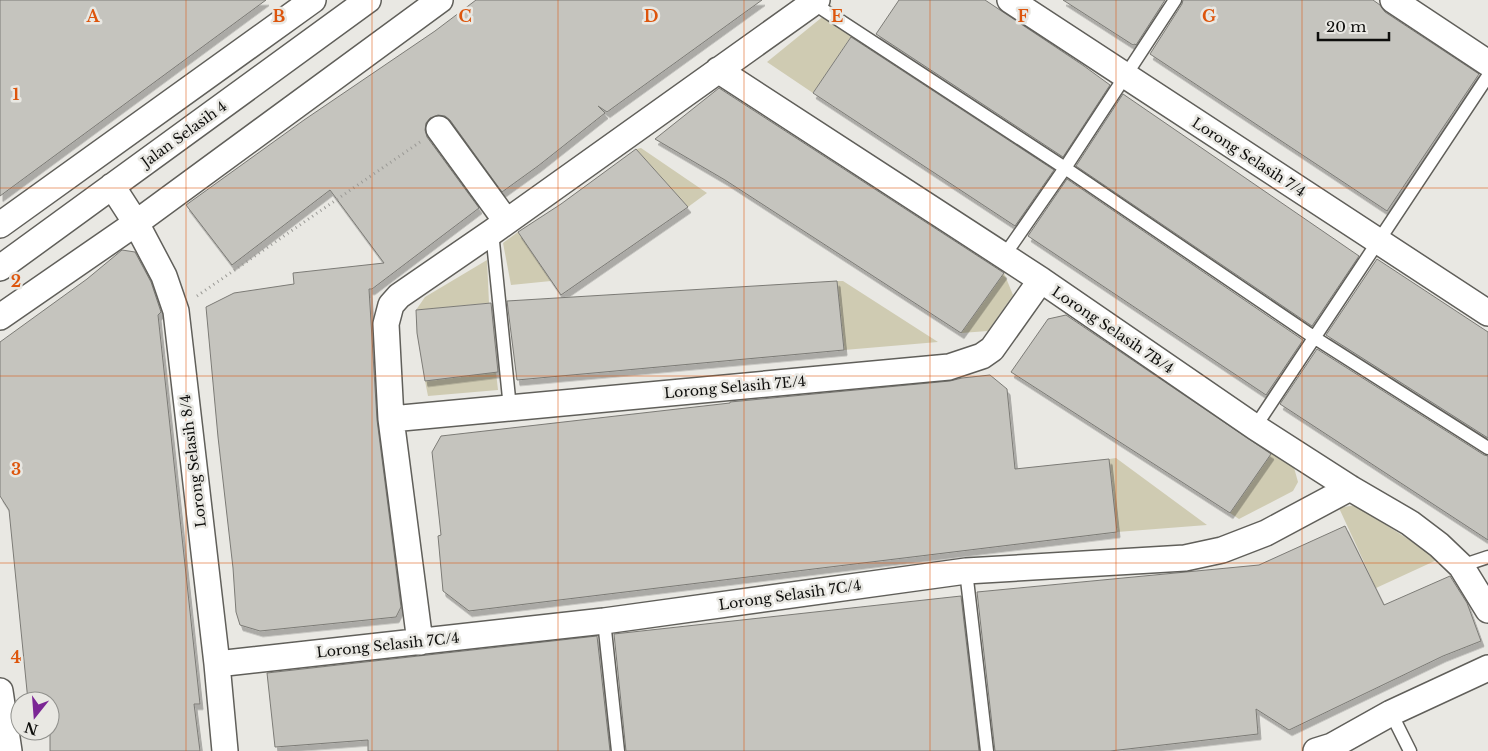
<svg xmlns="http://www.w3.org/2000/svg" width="1488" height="751" font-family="'Libre Baskerville',serif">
	<defs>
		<filter id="shadow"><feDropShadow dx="3" dy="5.5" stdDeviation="0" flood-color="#0004"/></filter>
	</defs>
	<rect width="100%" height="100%" fill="#e9e8e3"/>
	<path fill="#cfcbb2" d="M826,14l28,18 -41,61 -46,-31z
		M641,148l66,45 -19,14 -52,-58z
		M518,232l33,49 -40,4 -8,-42z
		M487,260l2,43 -73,7 9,-13z
		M1004,273l9,22 -25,36 -27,2z
		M837,281h6l95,61 -94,8z
		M496,372l2,18 -70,6 -3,-15z
		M1273,450l20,14 5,18 -5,9 -54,28 -9,-6z
		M1116,458l91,67 -90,7 -8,-73z
		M1355,505l84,54 -63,29 -37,-80z"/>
	<path fill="#c5c4be" stroke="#7c7b76" filter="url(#shadow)" d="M0,0h266l-266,196z
		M476,0h286l-155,112 -9,-6 7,7 -67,53 -36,26 -52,-72 -5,-4 -7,-1 -8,3 -4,5 -1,7 2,7 52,71 -107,81h-3l8,131 24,187 -5,10 -136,14 -20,-6 -4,-13 -3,-44 -15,-131 -12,-130 28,-14 60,-9 -1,-11 91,-10 -54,-73 -98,75 -46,-60 118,-85 131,-89z
		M899,0h86l99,66 26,19 -47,72 -187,-123z
		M1063,0h102l-29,45 -1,-1 -2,1z
		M1183,0h190l7,5 5,7 94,62 -92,137 -237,-157 32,-50z
		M851,37l203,133 -39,56 -202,-133z
		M719,88l285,185 -43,60 -236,-153 -70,-41z
		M1123,94l236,162 -47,70 -236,-160z
		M636,149l52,58 -127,88 -43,-63 43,-28z
		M1067,179l236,161 -37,55 -238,-159z
		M122,250l13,2 16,30 10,30 -3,3 42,389h-6l6,47h-150v-50h-22l-19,-191 -9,-14v-154l87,-63z
		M1377,259l111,73v106l-162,-103z
		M837,281l7,69 -327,30 -10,-79z
		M491,303l7,69 -73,9 -8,-48 -1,-23z
		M1066,315l205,139 -41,59 -219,-141 37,-53z
		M1317,349l167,106 4,1v84l-208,-136z
		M990,375l17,14 8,80 94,-10 8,73 -648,79 -26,-20 -5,-55 3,-1 -9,-83 9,-16 289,-33v-1l220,-21 12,-3z
		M1345,526l39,79 66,-29 17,27 14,38 -38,15 -154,74 -33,-21 2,25 -148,17h-115l-18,-159 282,-27z
		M961,596l18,155h-353l-12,-117z
		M597,636l13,115h-242v-11l-93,7 -8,-74z"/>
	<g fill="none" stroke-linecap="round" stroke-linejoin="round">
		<defs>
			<path id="service" d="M813,3l252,165 250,170 173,110
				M492,232l18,176
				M1004,256l61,-88 110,-168
				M1255,427l233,-351
				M1461,566l27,-9
				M966,571l21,180
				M604,621l14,130
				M1391,713l19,38"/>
			<path id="minor" d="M1010,0l478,313
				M1393,0l95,63
				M718,70l323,210 214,147 95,61 60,35 29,22 22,21 27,44
				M439,129l67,92
				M112,186l24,37 28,53 12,35 41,353 8,87
				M0,225l313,-225
				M0,268l368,-268
				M0,317l136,-94 304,-223
				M391,419l558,-52 33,-11 10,-7 49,-69
				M420,642l-29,-223 -5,-95 5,-19 8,-9 93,-64 325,-232
				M217,664l387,-43 362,-50 219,-13 37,-8 44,-17 84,-45
				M0,691l9,60
				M1316,751l16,-5 59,-33 97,-45"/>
		</defs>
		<use href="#service" stroke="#605f5a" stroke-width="15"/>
		<use href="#minor" stroke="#605f5a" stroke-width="28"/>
		<path stroke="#9b9a96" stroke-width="3" stroke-dasharray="1 4" stroke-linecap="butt" d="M197,296l223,-154"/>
		<use href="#service" stroke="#fff" stroke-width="12"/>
		<use href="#minor" stroke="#fff" stroke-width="25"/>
	</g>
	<path fill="none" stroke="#dd550c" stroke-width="1" stroke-opacity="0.55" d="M186,0v751M372,0v751M558,0v751M744,0v751M930,0v751M1116,0v751M1302,0v751M0,188h1488M0,376h1488M0,563h1488"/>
	<g text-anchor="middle" stroke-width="5" stroke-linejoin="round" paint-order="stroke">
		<g font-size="14" fill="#0e0e0c" stroke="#e9e8e3">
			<text transform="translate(184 134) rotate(-36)" y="5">Jalan Selasih 4</text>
			<text transform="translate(1249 157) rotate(33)" y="5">Lorong Selasih 7/4</text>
			<text transform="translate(1113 330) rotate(34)" y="5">Lorong Selasih 7B/4</text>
			<text transform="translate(735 387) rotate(-5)" y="5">Lorong Selasih 7E/4</text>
			<text transform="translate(193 461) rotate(-97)" y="5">Lorong Selasih 8/4</text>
			<text transform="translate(790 595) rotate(-8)" y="5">Lorong Selasih 7C/4</text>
			<text transform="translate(388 645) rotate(-6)" y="5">Lorong Selasih 7C/4</text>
		</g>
	</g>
	<g font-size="16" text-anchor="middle" font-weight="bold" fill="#dd550c" stroke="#e9e8e3" stroke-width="5" stroke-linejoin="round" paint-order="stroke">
		<text x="93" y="22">A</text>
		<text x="279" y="22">B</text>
		<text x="465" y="22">C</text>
		<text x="651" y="22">D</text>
		<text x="837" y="22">E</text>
		<text x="1023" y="22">F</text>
		<text x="1209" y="22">G</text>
		<text x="16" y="100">1</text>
		<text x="16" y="287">2</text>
		<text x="16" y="475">3</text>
		<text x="16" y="663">4</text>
	</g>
	<g transform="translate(35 716) rotate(197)"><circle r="24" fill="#e9e8e3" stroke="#91918d"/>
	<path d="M0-4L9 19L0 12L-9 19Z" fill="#7b2695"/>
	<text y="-8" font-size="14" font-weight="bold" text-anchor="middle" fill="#0e0e0c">N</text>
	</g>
	<path d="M1318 32v8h71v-8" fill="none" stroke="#0e0e0c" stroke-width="2.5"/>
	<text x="1326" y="32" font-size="15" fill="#0e0e0c" stroke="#e9e8e3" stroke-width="4" paint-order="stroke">20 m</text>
</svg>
